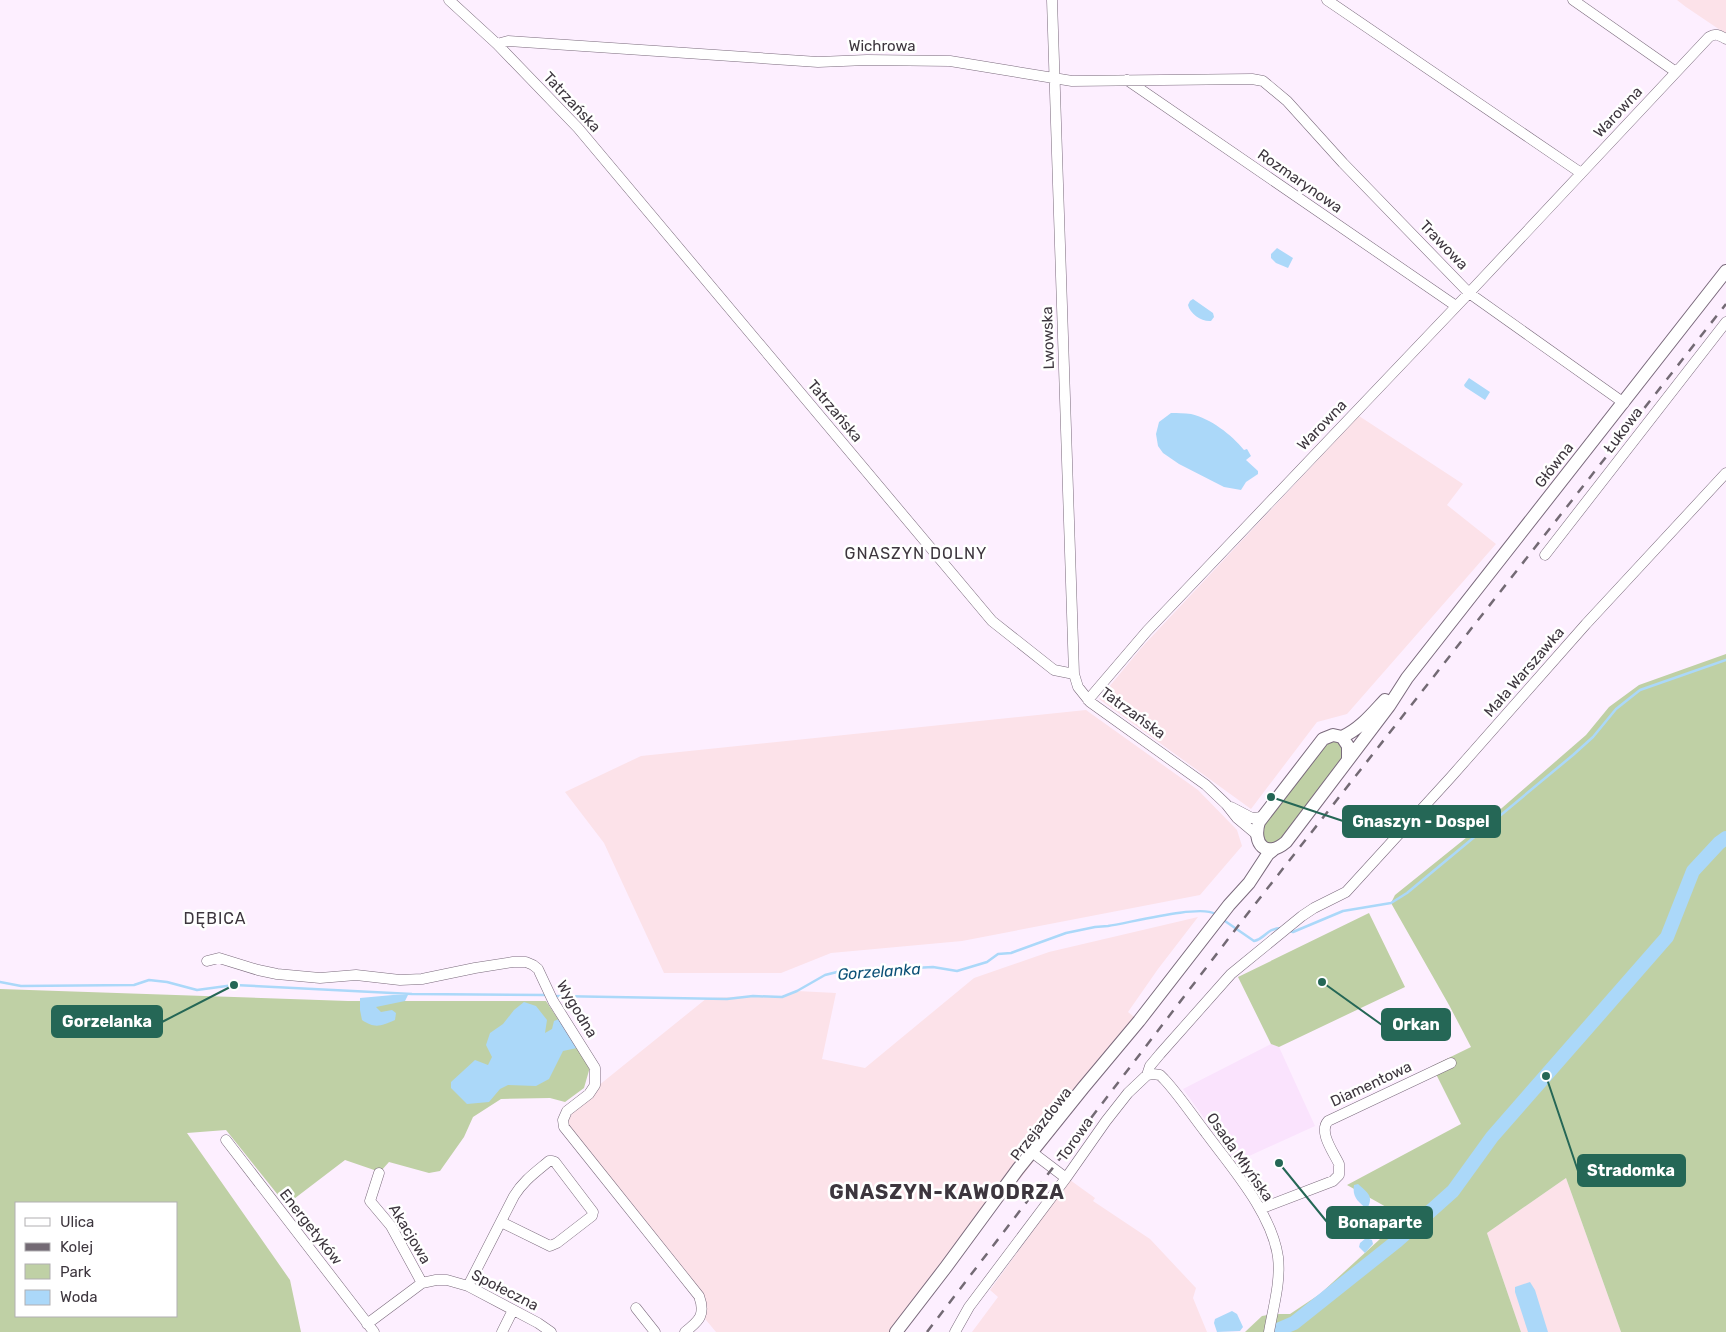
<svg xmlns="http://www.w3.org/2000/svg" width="1726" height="1332" font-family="Rubik,sans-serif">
	<rect width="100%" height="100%" fill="#fdefff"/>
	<path fill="#fae3fd" d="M1271,1044l8,3 36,79 -79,36 -53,-73z"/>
	<path fill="#fce2e9" d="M1677,0h49v34l-40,-27z
		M1359,416l104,68 -16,21 49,39 -149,170 -30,8 -66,87 -152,-110 43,-52z
		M1086,710l112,80 39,40 5,16 -42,49 -238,46 -131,12 -50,20h-117l-60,-130 -39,-51 76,-36z
		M1198,917l-40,52 -30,43 11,9 -50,69 -111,143 -84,99h-178l-15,-18v-13l-137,-174 3,-16 140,-113 46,-2 29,1 15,-6 39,2 -14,66 43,9 109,-90 75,-26z
		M1566,1178l55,154h-100l-34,-99z
		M1070,1180l25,18 -2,3 57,38 46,49 -3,10 14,34h-235l26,-35 -8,-7z"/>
	<path fill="#bfd0a5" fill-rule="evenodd" d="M1726,654v678h-105l-55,-154 -79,55 34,99h-249l3,-18h15l30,-20 84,-77 -57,-32 114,-61 -29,-58 39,-19 -22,-42 -58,-102 4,-8 92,-74 99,-86 23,-28 30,-22z
		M1341,741l4,13 -60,84 -16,7c-7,-6 -7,-13 -4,-22l56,-76 12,-5z
		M1369,913l36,74 -126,60 -8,-3 -33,-67z
		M0,989l348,12h198l44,66 -6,21 -19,14 -15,-4 -49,1 -28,18 -9,20 -24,34 -11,2 -40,-11 -9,10 -35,-12 -59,45 -60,-75 -39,3 103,147 11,52h-301zM16,1203h160v113h-160z
		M1268,1315l-3,17h-20l17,-16z"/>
	<path fill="#abd8f9" d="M1277,248l16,10 -5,10 -12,-5 -5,-5v-4z
		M1193,299l20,14 1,4 -3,4c-9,1 -21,-7 -23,-16l2,-4z
		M1469,378l21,14 -5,8 -20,-13 -1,-2z
		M1171,413c6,0 14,0 20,1 20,5 40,20 53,36l3,-1 4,7 -5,4 12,11v3l-12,8 -5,8 -17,-3 -45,-23 -16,-11 -5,-7 -2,-12 3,-12z
		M393,995h15l-3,6 -29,6 5,5 11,-2 4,3 -1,7c-14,6 -20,9 -33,0l-2,-10v-12z
		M524,1002l12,4 11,14 -2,13 7,-4 2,-8 5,-2 18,29 -14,3 -14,28 -13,7 -28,-1 -8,4 -11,13 -22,2 -16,-16v-6l24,-22 13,5 4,-8 -6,-12 4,-12 13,-9 11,-14z
		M1358,1184c10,9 16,12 9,25 -9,-7 -15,-12 -13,-24z
		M1366,1238l6,2 1,4 -8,9 -6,-6 1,-4z
		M1530,1282l5,8 13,42h-20l-13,-40v-5z
		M1232,1311l5,3 6,13 -3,4 -23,1 -3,-9 1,-4z"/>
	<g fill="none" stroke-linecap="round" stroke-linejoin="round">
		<path stroke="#abd8f9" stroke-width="2.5" d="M1222,919l32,22c13,-3 11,-13 29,-13
			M1290,931l3,1 50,-21 48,-8 16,-10 166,-138 20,-18 23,-28 24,-19 86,-30
			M0,982l21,4 113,-1 15,-5 18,2 30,8 37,-5 178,9 134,1
			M555,996l172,3 26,-3 29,1 15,-6 28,-16 12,-3 96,-5 24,4 30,-9 11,-8 13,-1 55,-20 29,-6 13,-1c21,-3 93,-22 107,-12"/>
		<path stroke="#abd8f9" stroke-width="14" d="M1273,1332l21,-9 103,-82 56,-50 39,-54 175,-200 26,-66 26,-28 7,-5"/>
		<defs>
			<path id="minor" d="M449,0l48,44 81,84 414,493 62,49 20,4
				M1052,0l22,674 4,13 12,15 116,83 20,19 11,14 19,16
				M1327,0l254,173
				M1573,0l103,72
				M497,44l11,-3 310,21 49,-2 83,1 122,20 180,-2 11,2 24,20 56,62 126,130 155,110
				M1127,80l329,226
				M1545,555l181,-233
				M1088,700l59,-69 322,-338 240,-256c7,-4 10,-2 17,2
				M1231,807l21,11 11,-1
				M207,961l12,-3 39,12 19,4 43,4 36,-3 44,5 22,-1 53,-11 38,-6h13l7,3 5,4 15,32 42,67v17l-6,9 -22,17 -4,9 1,7 135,169c7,19 0,25 -14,36
				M1147,1075l3,-9 10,-12 71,-80 71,-58 12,-8 32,-16 105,-115 135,-153 140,-151
				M226,1140l148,192
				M1037,1156l29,22
				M379,1173l-9,28 21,25 31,57
				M1260,1209l73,-28 6,-6v-11c-5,-11 -21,-32 -11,-43l123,-58
				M468,1286l46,-90c9,-15 22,-24 35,-35h3l3,1 38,50 -1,4 -35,27 -7,3 -49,-24
				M636,1308l19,24
				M367,1324l55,-41 14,-3h11l21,6 70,37 13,9
				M502,1332l11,-22
				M955,1332l14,-25 97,-129 40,-57 22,-28 19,-18 6,-1 7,1 4,4c15,16 28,36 42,54 25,34 66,80 72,124 3,25 -5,51 -9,75"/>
			<path id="major" d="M1342,737c18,-8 30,-23 43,-37
				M1348,759v-13l-6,-9 -9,-2 -10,4 -64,83c-7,22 7,37 27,20l103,-136 18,-28 319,-407
				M896,1332l50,-65 72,-98 65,-81 56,-67 90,-116 20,-22 19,-29 5,-4"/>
		</defs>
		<use href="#minor" stroke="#7a6a7c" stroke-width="11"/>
		<use href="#major" stroke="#7a6a7c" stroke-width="14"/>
		<use href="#minor" stroke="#fff" stroke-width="10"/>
		<use href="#major" stroke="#fff" stroke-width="12"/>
		<path stroke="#736a74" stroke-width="2.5" stroke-dasharray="9 9" stroke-linecap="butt" d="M927,1332l318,-415 481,-613"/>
	</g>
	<g text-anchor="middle" stroke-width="5" stroke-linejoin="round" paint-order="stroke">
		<g font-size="15" fill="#3d363e" stroke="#fff">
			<text x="882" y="51">Wichrowa</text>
			<text transform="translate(572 102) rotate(47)" y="5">Tatrzańska</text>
			<text transform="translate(1618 112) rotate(-47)" y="5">Warowna</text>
			<text transform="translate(1300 181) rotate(35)" y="5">Rozmarynowa</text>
			<text transform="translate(1444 245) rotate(46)" y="5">Trawowa</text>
			<text transform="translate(1048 338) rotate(-92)" y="5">Lwowska</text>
			<text transform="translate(835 411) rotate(50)" y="5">Tatrzańska</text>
			<text transform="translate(1322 425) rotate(-46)" y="5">Warowna</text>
			<text transform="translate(1623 430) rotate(-53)" y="5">Łukowa</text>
			<text transform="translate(1554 465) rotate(-52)" y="5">Główna</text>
			<text transform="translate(1524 672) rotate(-49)" y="5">Mała Warszawka</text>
			<text transform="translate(1133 713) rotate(36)" y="5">Tatrzańska</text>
			<text transform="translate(577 1009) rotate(59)" y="5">Wygodna</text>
			<text transform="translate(1371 1084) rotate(-25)" y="5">Diamentowa</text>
			<text transform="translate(1041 1124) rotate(-52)" y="5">Przejazdowa</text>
			<text transform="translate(1075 1139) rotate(-55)" y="5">Torowa</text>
			<text transform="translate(1240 1157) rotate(55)" y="5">Osada Młyńska</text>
			<text transform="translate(311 1227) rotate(52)" y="5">Energetyków</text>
			<text transform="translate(410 1234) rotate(59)" y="5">Akacjowa</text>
			<text transform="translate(505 1290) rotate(27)" y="5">Społeczna</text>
		</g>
		<g font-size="16" letter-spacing="1" fill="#3d363e" stroke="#fff">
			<text x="916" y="559">GNASZYN DOLNY</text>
			<text x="215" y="924">DĘBICA</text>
		</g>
		<g font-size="16" font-style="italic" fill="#0c5177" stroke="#fff">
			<text transform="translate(879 971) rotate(-4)" y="6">Gorzelanka</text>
		</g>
		<g font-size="20" font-weight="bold" letter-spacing="1" fill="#3d363e" stroke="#fff">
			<text x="947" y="1199">GNASZYN-KAWODRZA</text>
		</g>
	</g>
	<path fill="none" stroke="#256756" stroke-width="2" d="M1271 797L1343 821M234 985L162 1022M1322 982L1382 1025M1546 1076L1578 1171M1279 1163L1327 1222"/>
	<g fill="#256756" stroke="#fff" stroke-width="2">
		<circle cx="1271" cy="797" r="5"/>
		<circle cx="234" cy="985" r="5"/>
		<circle cx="1322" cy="982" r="5"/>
		<circle cx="1546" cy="1076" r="5"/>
		<circle cx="1279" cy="1163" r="5"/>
	</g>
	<g fill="#256756" stroke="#256756" stroke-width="2">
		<rect x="1343" y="806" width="157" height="31" rx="5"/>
		<rect x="52" y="1006" width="110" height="31" rx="5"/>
		<rect x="1382" y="1009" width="68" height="31" rx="5"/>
		<rect x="1578" y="1155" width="107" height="31" rx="5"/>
		<rect x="1327" y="1207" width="105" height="31" rx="5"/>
	</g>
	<g font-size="16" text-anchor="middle" font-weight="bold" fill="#fff">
		<text x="1421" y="827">Gnaszyn - Dospel</text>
		<text x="107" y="1027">Gorzelanka</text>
		<text x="1416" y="1030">Orkan</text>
		<text x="1631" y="1176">Stradomka</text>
		<text x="1380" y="1228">Bonaparte</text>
	</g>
	<rect x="15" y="1202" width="162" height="115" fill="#ffffff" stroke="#b1afb2"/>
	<rect x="25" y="1218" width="25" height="8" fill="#ffffff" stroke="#b1afb2"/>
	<text x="60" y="1227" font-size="15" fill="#3d363e">Ulica</text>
	<rect x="25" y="1243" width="25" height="8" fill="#736a74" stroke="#b1afb2"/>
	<text x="60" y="1252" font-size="15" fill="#3d363e">Kolej</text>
	<rect x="25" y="1264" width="25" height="15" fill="#bfd0a5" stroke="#b1afb2"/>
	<text x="60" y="1277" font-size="15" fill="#3d363e">Park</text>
	<rect x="25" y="1290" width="25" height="15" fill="#abd8f9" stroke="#b1afb2"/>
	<text x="60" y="1302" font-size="15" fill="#3d363e">Woda</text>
</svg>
